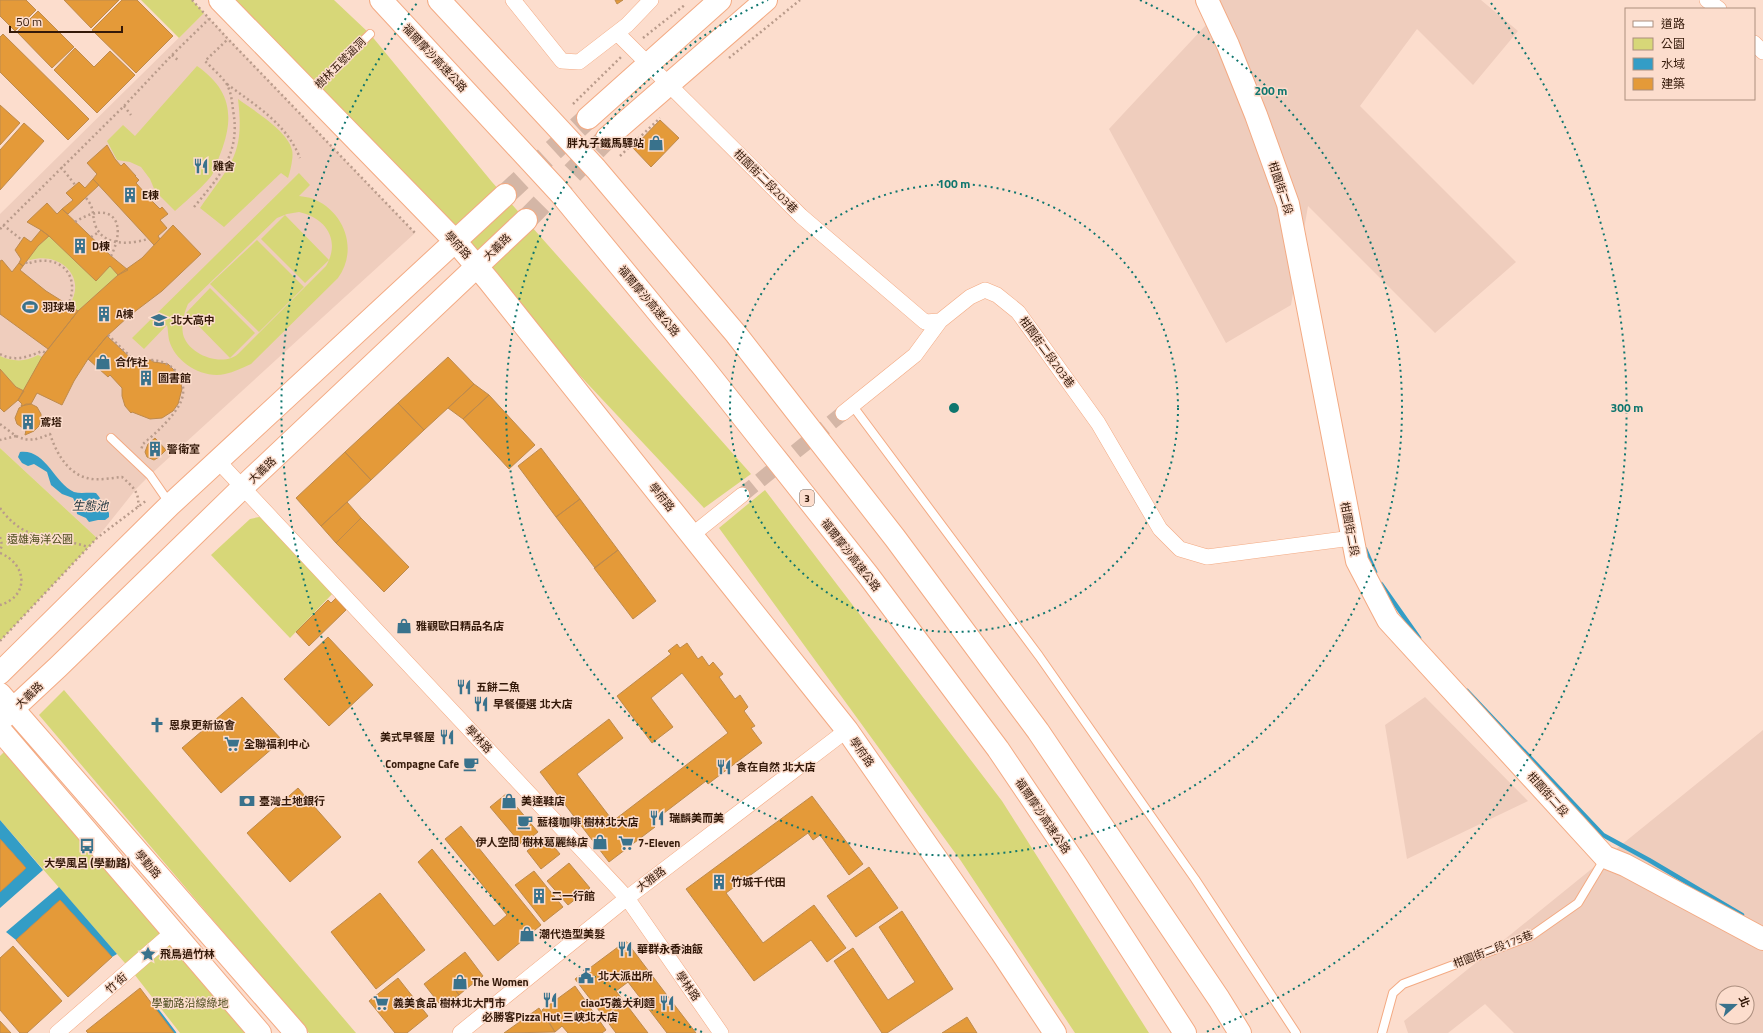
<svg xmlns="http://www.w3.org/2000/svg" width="1763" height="1033" font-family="'Titillium Web','Noto Sans TC',sans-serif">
	<rect width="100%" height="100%" fill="#fcddcd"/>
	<path fill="#efcdbd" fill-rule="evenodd" d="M1198,0h283l37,31 -45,54 -56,-56 -57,77 156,156 -81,71 -127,-127 -17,99 -65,38 -117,-214 97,-104z
		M204,13l211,220 -265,242 -14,14 -39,49 -97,-90v-234z
		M1425,697l103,104 -121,58 -22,-134z
		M1763,730v303h-249l-29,-29 -37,29h-40l-4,-12zM1723,993h24v24h-24z"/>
	<path fill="#d7d778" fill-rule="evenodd" d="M141,0h51l12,13 -25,25z
		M220,0h114l36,34 122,148 259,292 -47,34 -237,-253z
		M197,66c33,23 38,49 24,86 -3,7 -5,16 -9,23 -7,10 -27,27 -37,36l-20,-20 -5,-12 -9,-12 -11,-5 -13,-2 -10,-19 16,-16 12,11z
		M238,99c15,11 50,32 54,51 2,6 -2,22 -4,28l-7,-5 -57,54 -24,-19c30,-44 45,-52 38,-109z
		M299,173l11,12 -11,11c4,1 9,1 12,2 33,12 48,51 27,80l-87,86c-9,4 -17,8 -26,10 -23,5 -50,-12 -56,-34 -1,-5 -1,-11 -2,-15l-23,24 -12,-11zM299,212c27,6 42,28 27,54l-87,87c-2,2 -5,4 -8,5 -17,6 -44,-6 -48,-24 -2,-10 1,-21 5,-30l89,-86 10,-4z
		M285,215l44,45 -24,23 -44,-44z
		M49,236l47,44 14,-14 8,9 -40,36 -9,-5c19,-29 -9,-55 -39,-46l-2,-1 10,-13z
		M257,240l47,47 -45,45 -49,-48z
		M210,288l45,45 -25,25 -44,-45z
		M38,355l4,2 -18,34 -8,-4 -16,-18v-13c13,6 26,6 38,-1z
		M0,448l97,90 -97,103z
		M765,490l237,311 147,232h-74l-114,-172 -242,-333z
		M259,517l3,1 73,73 -45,47 -79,-83 39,-36z
		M64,690l292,343h-47l-270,-318z
		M4,752l247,281h-71l-49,-63 -131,-150v-64z"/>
	<path fill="#339dc6" d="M20,452c26,-3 34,31 54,40 7,2 14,0 22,1 5,5 9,14 13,20v4l-4,3h-7l-9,2 -3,-4 -9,-4 -1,-10 -3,-6 -11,-4 -11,-9 -4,-13 -13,-8 -6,2 -6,-3 -4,-6z
		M0,820l43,50 -43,38v-16l26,-24 -26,-29z
		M59,887l58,67 -5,3 -52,-57 -44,40 -10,-8z"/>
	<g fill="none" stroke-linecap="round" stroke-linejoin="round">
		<path stroke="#339dc6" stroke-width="4.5" d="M1365,549l10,23
			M1381,584l38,54
			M1467,691l136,144 46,25 93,55
			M158,1012l16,21"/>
	</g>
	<path fill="#e49a39" stroke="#be8a4c" d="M0,0h26l10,10 -21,21 -15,-15z
		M64,0h55l-28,28z
		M122,0h15l36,36 -37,37 -44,-43z
		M615,0h8l-6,4z
		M38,11l36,36 -22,21 -35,-36z
		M3,34l86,85 -21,21 -68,-68v-35z
		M75,48l19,19 16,-16 25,24 -38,38 -43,-43z
		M0,105l20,18 -20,22z
		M660,120l19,18 -28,29 -18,-19z
		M24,123l20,18 -44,49v-40z
		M107,145l8,14 6,7 3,-3 12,13h-1l4,4 -3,3 9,10 2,-2 6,6 -2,3 9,9 2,-2 6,7 -8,6 7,8 -9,8 2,3 -6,6 -61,-66 4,-5 -10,-11z
		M93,179l6,6 -31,29 -6,-5 11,-9 -7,-7 13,-11 6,6z
		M47,203l10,11 5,-5 49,47 17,14 -10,5 -8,-9 -14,15 -47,-45 -8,-6 -14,-8z
		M173,225l28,29 -39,37 -33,25 -22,20 -19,23 -14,22 -12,24 -25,-12 -6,11 -10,2 1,-2 -4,-4 24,-43 36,-46 40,-36 24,-17z
		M41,230l8,6 -11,10 -15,20 -4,-3 2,-4 -6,-9 9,-13 7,5z
		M2,260l10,12 7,-9 4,3 -3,4 26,21 32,20 -30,38 -48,-35v-53z
		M107,336l30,28 10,-4h6v2l15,2 7,7 5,8 2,10 -4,15 -5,7 -11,7 -12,1 -18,-7 -1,1 -6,-7 -3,-10v-8l-12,-13 -2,2 -20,-18z
		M448,357l26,27 -50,46 -26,-27z
		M0,369l16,18 8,4 -6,9 -14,12 -4,-4z
		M474,384l15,11 -26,24 -15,-11z
		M489,395l46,50 -26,24 -46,-50z
		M398,403l26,27 -53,50 -26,-28z
		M26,404h5l6,3 4,7v5l-2,7 -5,5 -9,4 1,-5 -9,-6 -2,-6 4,-10z
		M155,438l11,12 -7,7 -5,3 -7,-3 -2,-5 3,-8z
		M541,448l39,51 -24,18 -38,-51z
		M345,452l26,28 -50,46 -25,-28z
		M580,499l38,51 -23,18 -39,-51z
		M347,502l14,16 -25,25 -15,-17z
		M361,518l48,49 -25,25 -48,-49z
		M618,550l38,51 -23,18 -39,-51z
		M336,598l10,12 -37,36 -13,-14 32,-32 3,3z
		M328,637l45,48 -44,41 -45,-47z
		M687,643l11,16 4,-3 7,10 4,-4 10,12 -4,3 16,22 5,-4 8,12 -4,4 11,15 -4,2 11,15 -54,41 -2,-3 -55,42 4,4 -46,35 -69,-90 69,-53 14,19 -46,36 36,47 115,-88 -46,-60 -31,25 22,29 -21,16 -35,-47 54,-42 -3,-3 9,-7 3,4z
		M242,697l40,43 -61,53 -39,-45z
		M298,788l43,49 -51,45 -43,-49z
		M506,794l32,38 -16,13 -32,-38z
		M812,796l51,68 -14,11 -29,-40 -7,5 -5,-7 -82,60 37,50 51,-38 32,43 -19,14 -16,-22 -57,41 -68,-92z
		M461,826l80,99 -43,36 -80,-99 14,-13 62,77 13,-11 -62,-76z
		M545,836l15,18 -19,15 -14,-18z
		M0,839l26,29 -26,24z
		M569,863l21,25 -22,17 -21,-24z
		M869,867l29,41 -42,29 -29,-41z
		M534,871l29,36 -19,15 -29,-37z
		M380,893l45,57 -49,39 -45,-57z
		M60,900l52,57 -44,40 -52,-57z
		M902,911l51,78 -66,44h-5l-48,-72 19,-13 35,52 27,-18 -36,-55z
		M626,941l37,49 33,43h-29l-39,-51 -12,9 32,42h-32l-41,-54z
		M13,946l49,55 -35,32h-7l-20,-23v-52z
		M465,952l18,24 -17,13 -5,-6 -7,5 5,7 -17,12 -18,-23z
		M398,978l30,38 -21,17h-12l-26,-32z
		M461,983l5,6 -7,6 -5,-7z
		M575,986l31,44 -4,3h-34l-6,-7 -7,6 -13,-22z
		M140,988l34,45h-86l-2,-2z
		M539,1008l16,24 -51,1z
		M967,1017l10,16h-35z
		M0,1021l11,12h-11z"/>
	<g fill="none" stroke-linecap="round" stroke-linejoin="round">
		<path stroke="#d4b6a6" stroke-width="15" stroke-dasharray="15 8" stroke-linecap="butt" d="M742,495l101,-82"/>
		<path stroke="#d4b6a6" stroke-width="22" stroke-dasharray="22 11" stroke-linecap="butt" d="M505,195l83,-77
			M526,220l81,-82"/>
		<defs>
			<path id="lane" d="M311,92l59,-58
				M852,405l187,251 156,223 101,154
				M111,438l39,37 20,29
				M1382,1033l11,-40 10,-9 128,-48 47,-33 27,-45"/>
			<path id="street" d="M513,0l49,61 17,1 48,-37 24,-25
				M1707,0l12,9
				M617,33l184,183 124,106 15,-1 30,-24 15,-7 12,5 21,17 80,111 62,106 20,20 27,8 145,-19
				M1754,43l9,9
				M843,413l72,-58 25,-34
				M218,461l409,437 94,135
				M692,535l50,-40
				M57,1033l116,-101
				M460,1033l167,-135 220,-168"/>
			<path id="secondary" d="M220,0l236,242 33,39 358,449 155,223 53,80
				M1207,0l21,45 28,70 32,89 69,357 31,59 217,237 20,8 138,74
				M588,118l132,-118
				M607,138l159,-138
				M0,673l170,-168 335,-310
				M0,694l296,339
				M0,721l58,-54 185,-180 283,-267
				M0,730l260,303"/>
			<path id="highway" d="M381,0l179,193 144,175 164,207 130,174 79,117 108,167
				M439,0l157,169 140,165 159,204 143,193 181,268 21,34"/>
		</defs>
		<use href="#lane" stroke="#f3aa83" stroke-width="10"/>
		<use href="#street" stroke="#f3aa83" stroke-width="16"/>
		<use href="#secondary" stroke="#f3aa83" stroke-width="24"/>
		<use href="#highway" stroke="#f3aa83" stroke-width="24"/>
		<path stroke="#b99b8b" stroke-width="2.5" stroke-dasharray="2 3" stroke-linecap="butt" d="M192,0l36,39 187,194
			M643,38l43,-34
			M172,55l7,6
			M729,58l71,-58
			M227,84c29,22 59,39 73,74
			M573,104l48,-47
			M124,106l7,9
			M620,156l40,-38
			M61,167l15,19
			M86,198c10,12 5,17 10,29 9,20 35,17 52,12
			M194,207c26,-31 47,-54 39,-97 -1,-9 -2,-19 -7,-27 -6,-8 -14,-15 -21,-22l23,-22
			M75,222c34,-22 54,-3 36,34
			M3,225l19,15
			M0,229l124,-123 48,-51 37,-36
			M91,237l8,-5
			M26,262l1,2c31,-12 55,10 41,41
			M108,335l29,28c21,-10 49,6 46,31 -2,17 -27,39 -40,50l-2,6
			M0,354c14,8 28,3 42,-3l4,2
			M0,424l16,12 -16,4
			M16,436c13,6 20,4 34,-2 6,18 17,39 37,44 11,3 24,0 35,-1 10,9 18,15 16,30
			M0,508c26,36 53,27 88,39
			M0,537l2,8 -2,6
			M0,553c27,11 30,43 0,52
			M0,641l97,-103 50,-38"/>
		<use href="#lane" stroke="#fff" stroke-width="8"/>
		<use href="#street" stroke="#fff" stroke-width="15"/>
		<use href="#secondary" stroke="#fff" stroke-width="22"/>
		<use href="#highway" stroke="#fff" stroke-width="22"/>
	</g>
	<g fill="none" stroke="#0f766e" stroke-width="2" stroke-dasharray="2 4">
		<circle cx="954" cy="408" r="224"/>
		<path d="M1140 0A448 448 0 1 1 768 0"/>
		<path d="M702 1032A673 673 0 0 1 417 3M1491 3A673 673 0 0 1 1206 1032"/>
	</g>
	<defs>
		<symbol id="shop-bare" viewBox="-9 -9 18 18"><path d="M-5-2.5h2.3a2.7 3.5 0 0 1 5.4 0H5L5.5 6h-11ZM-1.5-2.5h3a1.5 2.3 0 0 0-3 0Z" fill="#39728c" stroke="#fcddcd" stroke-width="2.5" paint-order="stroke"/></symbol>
		<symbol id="restaurant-bare" viewBox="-9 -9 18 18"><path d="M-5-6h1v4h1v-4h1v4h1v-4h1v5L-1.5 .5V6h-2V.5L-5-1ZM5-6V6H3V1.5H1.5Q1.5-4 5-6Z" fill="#39728c" stroke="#fcddcd" stroke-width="2.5" paint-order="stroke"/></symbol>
		<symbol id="building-bare" viewBox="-9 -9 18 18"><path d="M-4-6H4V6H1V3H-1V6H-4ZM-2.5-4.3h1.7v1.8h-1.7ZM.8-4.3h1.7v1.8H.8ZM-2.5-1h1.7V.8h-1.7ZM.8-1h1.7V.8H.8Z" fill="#39728c" stroke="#fcddcd" stroke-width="2.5" paint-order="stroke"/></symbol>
		<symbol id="stadium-bare" viewBox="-9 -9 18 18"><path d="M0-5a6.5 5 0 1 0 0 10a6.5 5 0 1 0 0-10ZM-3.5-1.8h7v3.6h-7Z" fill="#39728c" stroke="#fcddcd" stroke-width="2.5" paint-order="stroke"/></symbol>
		<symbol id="school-bare" viewBox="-9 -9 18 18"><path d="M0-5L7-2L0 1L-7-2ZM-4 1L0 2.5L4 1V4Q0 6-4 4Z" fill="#39728c" stroke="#fcddcd" stroke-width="2.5" paint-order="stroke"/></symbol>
		<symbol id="church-bare" viewBox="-9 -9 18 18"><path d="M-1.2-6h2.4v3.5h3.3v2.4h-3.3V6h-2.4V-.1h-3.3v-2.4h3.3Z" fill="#39728c" stroke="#fcddcd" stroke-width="2.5" paint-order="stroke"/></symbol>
		<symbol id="supermarket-bare" viewBox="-9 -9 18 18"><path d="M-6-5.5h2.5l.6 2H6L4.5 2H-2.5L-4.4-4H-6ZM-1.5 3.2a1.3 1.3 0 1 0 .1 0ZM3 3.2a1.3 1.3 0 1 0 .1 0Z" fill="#39728c" stroke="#fcddcd" stroke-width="2.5" paint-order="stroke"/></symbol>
		<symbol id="cafe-bare" viewBox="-9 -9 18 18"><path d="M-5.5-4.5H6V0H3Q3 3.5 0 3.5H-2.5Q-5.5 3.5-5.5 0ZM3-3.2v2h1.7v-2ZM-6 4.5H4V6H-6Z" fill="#39728c" stroke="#fcddcd" stroke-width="2.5" paint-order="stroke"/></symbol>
		<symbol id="bank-bare" viewBox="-9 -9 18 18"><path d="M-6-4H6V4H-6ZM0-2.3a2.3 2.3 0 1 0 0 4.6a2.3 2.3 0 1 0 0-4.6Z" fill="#39728c" stroke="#fcddcd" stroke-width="2.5" paint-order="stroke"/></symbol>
		<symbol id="bus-bare" viewBox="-9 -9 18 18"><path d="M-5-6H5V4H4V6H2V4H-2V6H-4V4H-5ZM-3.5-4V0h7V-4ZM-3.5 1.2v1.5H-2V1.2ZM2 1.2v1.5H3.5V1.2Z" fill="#39728c" stroke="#fcddcd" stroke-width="2.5" paint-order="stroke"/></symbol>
		<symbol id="sight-bare" viewBox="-9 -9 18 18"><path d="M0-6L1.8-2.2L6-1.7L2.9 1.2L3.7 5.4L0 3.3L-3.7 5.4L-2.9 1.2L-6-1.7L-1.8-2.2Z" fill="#39728c" stroke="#fcddcd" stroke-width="2.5" paint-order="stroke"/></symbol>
		<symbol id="civic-bare" viewBox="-9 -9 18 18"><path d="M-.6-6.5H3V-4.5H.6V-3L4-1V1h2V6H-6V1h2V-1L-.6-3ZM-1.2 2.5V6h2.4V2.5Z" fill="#39728c" stroke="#fcddcd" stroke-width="2.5" paint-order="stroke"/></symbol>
	</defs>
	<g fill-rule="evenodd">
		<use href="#shop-bare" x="645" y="132" width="22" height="22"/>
		<use href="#restaurant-bare" x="190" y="155" width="22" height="22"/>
		<use href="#building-bare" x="119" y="184" width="22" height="22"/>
		<use href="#building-bare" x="69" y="235" width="22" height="22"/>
		<use href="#stadium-bare" x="19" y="296" width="22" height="22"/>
		<use href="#building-bare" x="93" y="303" width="22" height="22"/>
		<use href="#school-bare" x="148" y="309" width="22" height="22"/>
		<use href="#shop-bare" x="92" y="351" width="22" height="22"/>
		<use href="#building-bare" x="135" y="367" width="22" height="22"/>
		<use href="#building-bare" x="17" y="411" width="22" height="22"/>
		<use href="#building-bare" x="144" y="438" width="22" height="22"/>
		<use href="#shop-bare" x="393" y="615" width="22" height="22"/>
		<use href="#restaurant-bare" x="453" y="676" width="22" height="22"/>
		<use href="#restaurant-bare" x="470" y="693" width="22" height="22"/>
		<use href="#church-bare" x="146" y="714" width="22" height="22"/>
		<use href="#restaurant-bare" x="436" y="726" width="22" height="22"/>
		<use href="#supermarket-bare" x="221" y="733" width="22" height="22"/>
		<use href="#cafe-bare" x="460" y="753" width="22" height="22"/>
		<use href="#restaurant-bare" x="713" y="756" width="22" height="22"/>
		<use href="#bank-bare" x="236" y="790" width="22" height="22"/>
		<use href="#shop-bare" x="498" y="790" width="22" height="22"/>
		<use href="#restaurant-bare" x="646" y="807" width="22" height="22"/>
		<use href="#cafe-bare" x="514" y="811" width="22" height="22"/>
		<use href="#shop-bare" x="589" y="831" width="22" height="22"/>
		<use href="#supermarket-bare" x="615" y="832" width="22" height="22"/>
		<use href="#bus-bare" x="76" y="835" width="22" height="22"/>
		<use href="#building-bare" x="708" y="871" width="22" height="22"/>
		<use href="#building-bare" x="528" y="885" width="22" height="22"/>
		<use href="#shop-bare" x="516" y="923" width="22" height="22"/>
		<use href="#restaurant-bare" x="614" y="938" width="22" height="22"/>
		<use href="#sight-bare" x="137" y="943" width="22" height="22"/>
		<use href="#civic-bare" x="575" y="965" width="22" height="22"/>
		<use href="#shop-bare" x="449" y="971" width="22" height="22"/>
		<use href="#restaurant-bare" x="539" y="989" width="22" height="22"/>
		<use href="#supermarket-bare" x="370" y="992" width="22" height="22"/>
		<use href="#restaurant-bare" x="656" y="992" width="22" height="22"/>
	</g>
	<g text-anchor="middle" stroke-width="3" stroke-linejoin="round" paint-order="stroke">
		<rect fill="#fcddcd" stroke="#705444" stroke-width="1" x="800" y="490" width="14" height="16" rx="3"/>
		<g font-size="10" font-weight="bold" fill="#341909">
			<text x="807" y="502">3</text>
		</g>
		<g font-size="11" fill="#341909" stroke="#fcddcd">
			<text transform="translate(435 58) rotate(47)" y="4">福爾摩沙高速公路</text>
			<text transform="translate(340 63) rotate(-45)" y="4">樹林五號涵洞</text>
			<text transform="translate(766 181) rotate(45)" y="4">柑園街二段203巷</text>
			<text transform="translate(1281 188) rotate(72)" y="4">柑園街二段</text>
			<text transform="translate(458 245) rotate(48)" y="4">學府路</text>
			<text transform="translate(497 247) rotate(-44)" y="4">大義路</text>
			<text transform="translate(649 301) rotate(50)" y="4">福爾摩沙高速公路</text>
			<text transform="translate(1047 352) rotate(54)" y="4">柑園街二段203巷</text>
			<text transform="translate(262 470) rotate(-43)" y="4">大義路</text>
			<text transform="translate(662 497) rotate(51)" y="4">學府路</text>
			<text transform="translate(1350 529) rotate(79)" y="4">柑園街二段</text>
			<text transform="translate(851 555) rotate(52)" y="4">福爾摩沙高速公路</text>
			<text transform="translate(29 695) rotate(-43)" y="4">大義路</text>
			<text transform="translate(479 739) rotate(47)" y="4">學林路</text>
			<text transform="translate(862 752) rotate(55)" y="4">學府路</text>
			<text transform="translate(1548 794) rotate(48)" y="4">柑園街二段</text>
			<text transform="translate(1043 816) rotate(56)" y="4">福爾摩沙高速公路</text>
			<text transform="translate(148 864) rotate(49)" y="4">學勤路</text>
			<text transform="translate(651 879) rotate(-37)" y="4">大雅路</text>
			<text transform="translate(1493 949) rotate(-21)" y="4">柑園街二段175巷</text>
			<text transform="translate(116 983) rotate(-41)" y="4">竹 街</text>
			<text transform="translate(688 986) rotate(55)" y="4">學林路</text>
		</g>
		<g font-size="11" font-weight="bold" fill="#341909" stroke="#fcddcd" text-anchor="start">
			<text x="644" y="147" text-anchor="end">胖丸子鐵馬驛站</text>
			<text x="213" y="170">雞舍</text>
			<text x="142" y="199">E棟</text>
			<text x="92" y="250">D棟</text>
			<text x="42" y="311">羽球場</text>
			<text x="116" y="318">A棟</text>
			<text x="171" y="324">北大高中</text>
			<text x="115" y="366">合作社</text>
			<text x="158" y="382">圖書館</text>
			<text x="40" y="426">鳶塔</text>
			<text x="167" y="453">警衛室</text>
			<text x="416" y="630">雅觀歐日精品名店</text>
			<text x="476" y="691">五餅二魚</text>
			<text x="493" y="708">早餐優選 北大店</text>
			<text x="169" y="729">恩泉更新協會</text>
			<text x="435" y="741" text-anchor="end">美式早餐屋</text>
			<text x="244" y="748">全聯福利中心</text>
			<text x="459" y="768" text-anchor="end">Compagne Cafe</text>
			<text x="736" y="771">食在自然 北大店</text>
			<text x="259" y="805">臺灣土地銀行</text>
			<text x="521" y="805">美達鞋店</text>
			<text x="669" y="822">瑞麟美而美</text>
			<text x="537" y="826">藍棧咖啡 樹林北大店</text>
			<text x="588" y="846" text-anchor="end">伊人空間 樹林葛麗絲店</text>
			<text x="638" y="847">7-Eleven</text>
			<text x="87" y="867" text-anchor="middle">大學風呂 (學勤路)</text>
			<text x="731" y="886">竹城千代田</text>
			<text x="551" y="900">二一行館</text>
			<text x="539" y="938">潮代造型美髮</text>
			<text x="637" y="953">華群永香油飯</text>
			<text x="160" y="958">飛鳥過竹林</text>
			<text x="598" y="980">北大派出所</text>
			<text x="472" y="986">The Women</text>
			<text x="393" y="1007">義美食品 樹林北大門市</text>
			<text x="655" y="1007" text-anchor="end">ciao巧義大利麵</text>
			<text x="550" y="1021" text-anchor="middle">必勝客Pizza Hut 三峽北大店</text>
		</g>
		<g font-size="11" fill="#4c4c1c" stroke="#fcddcd">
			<text x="40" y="543">遠雄海洋公園</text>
			<text x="190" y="1007">學勤路沿線綠地</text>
		</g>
		<g font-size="12" font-style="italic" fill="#1d343e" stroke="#fcddcd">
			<text x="90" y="510">生態池</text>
		</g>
	</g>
	<circle cx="954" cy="408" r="6" fill="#0f766e" stroke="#fcddcd" stroke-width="2"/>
	<g font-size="12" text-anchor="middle" font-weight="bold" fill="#0f766e" stroke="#fcddcd" stroke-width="3" stroke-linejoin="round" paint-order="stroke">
		<text x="1271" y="95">200 m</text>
		<text x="954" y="188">100 m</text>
		<text x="1627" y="412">300 m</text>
	</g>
	<rect x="1625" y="8" width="130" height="92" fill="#fcddcd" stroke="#ac8f7f"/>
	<rect x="1633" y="21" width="20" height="6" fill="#ffffff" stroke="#ac8f7f"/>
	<text x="1661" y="28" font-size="12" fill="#341909">道路</text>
	<rect x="1633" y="38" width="20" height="12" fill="#d7d778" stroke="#ac8f7f"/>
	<text x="1661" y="48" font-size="12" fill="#341909">公園</text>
	<rect x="1633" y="58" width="20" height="12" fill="#339dc6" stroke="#ac8f7f"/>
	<text x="1661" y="68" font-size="12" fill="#341909">水域</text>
	<rect x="1633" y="78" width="20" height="12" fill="#e49a39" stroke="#ac8f7f"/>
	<text x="1661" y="88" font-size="12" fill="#341909">建築</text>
	<g transform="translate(1735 1005) rotate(69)"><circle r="19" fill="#fcddcd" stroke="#ac8f7f"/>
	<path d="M0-3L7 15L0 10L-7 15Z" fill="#39728c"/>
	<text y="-6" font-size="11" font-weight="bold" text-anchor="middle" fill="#341909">北</text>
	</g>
	<path d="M10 26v6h112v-6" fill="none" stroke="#341909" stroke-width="2"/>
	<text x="16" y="26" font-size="12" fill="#341909" stroke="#fcddcd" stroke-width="3" paint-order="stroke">50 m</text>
</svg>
